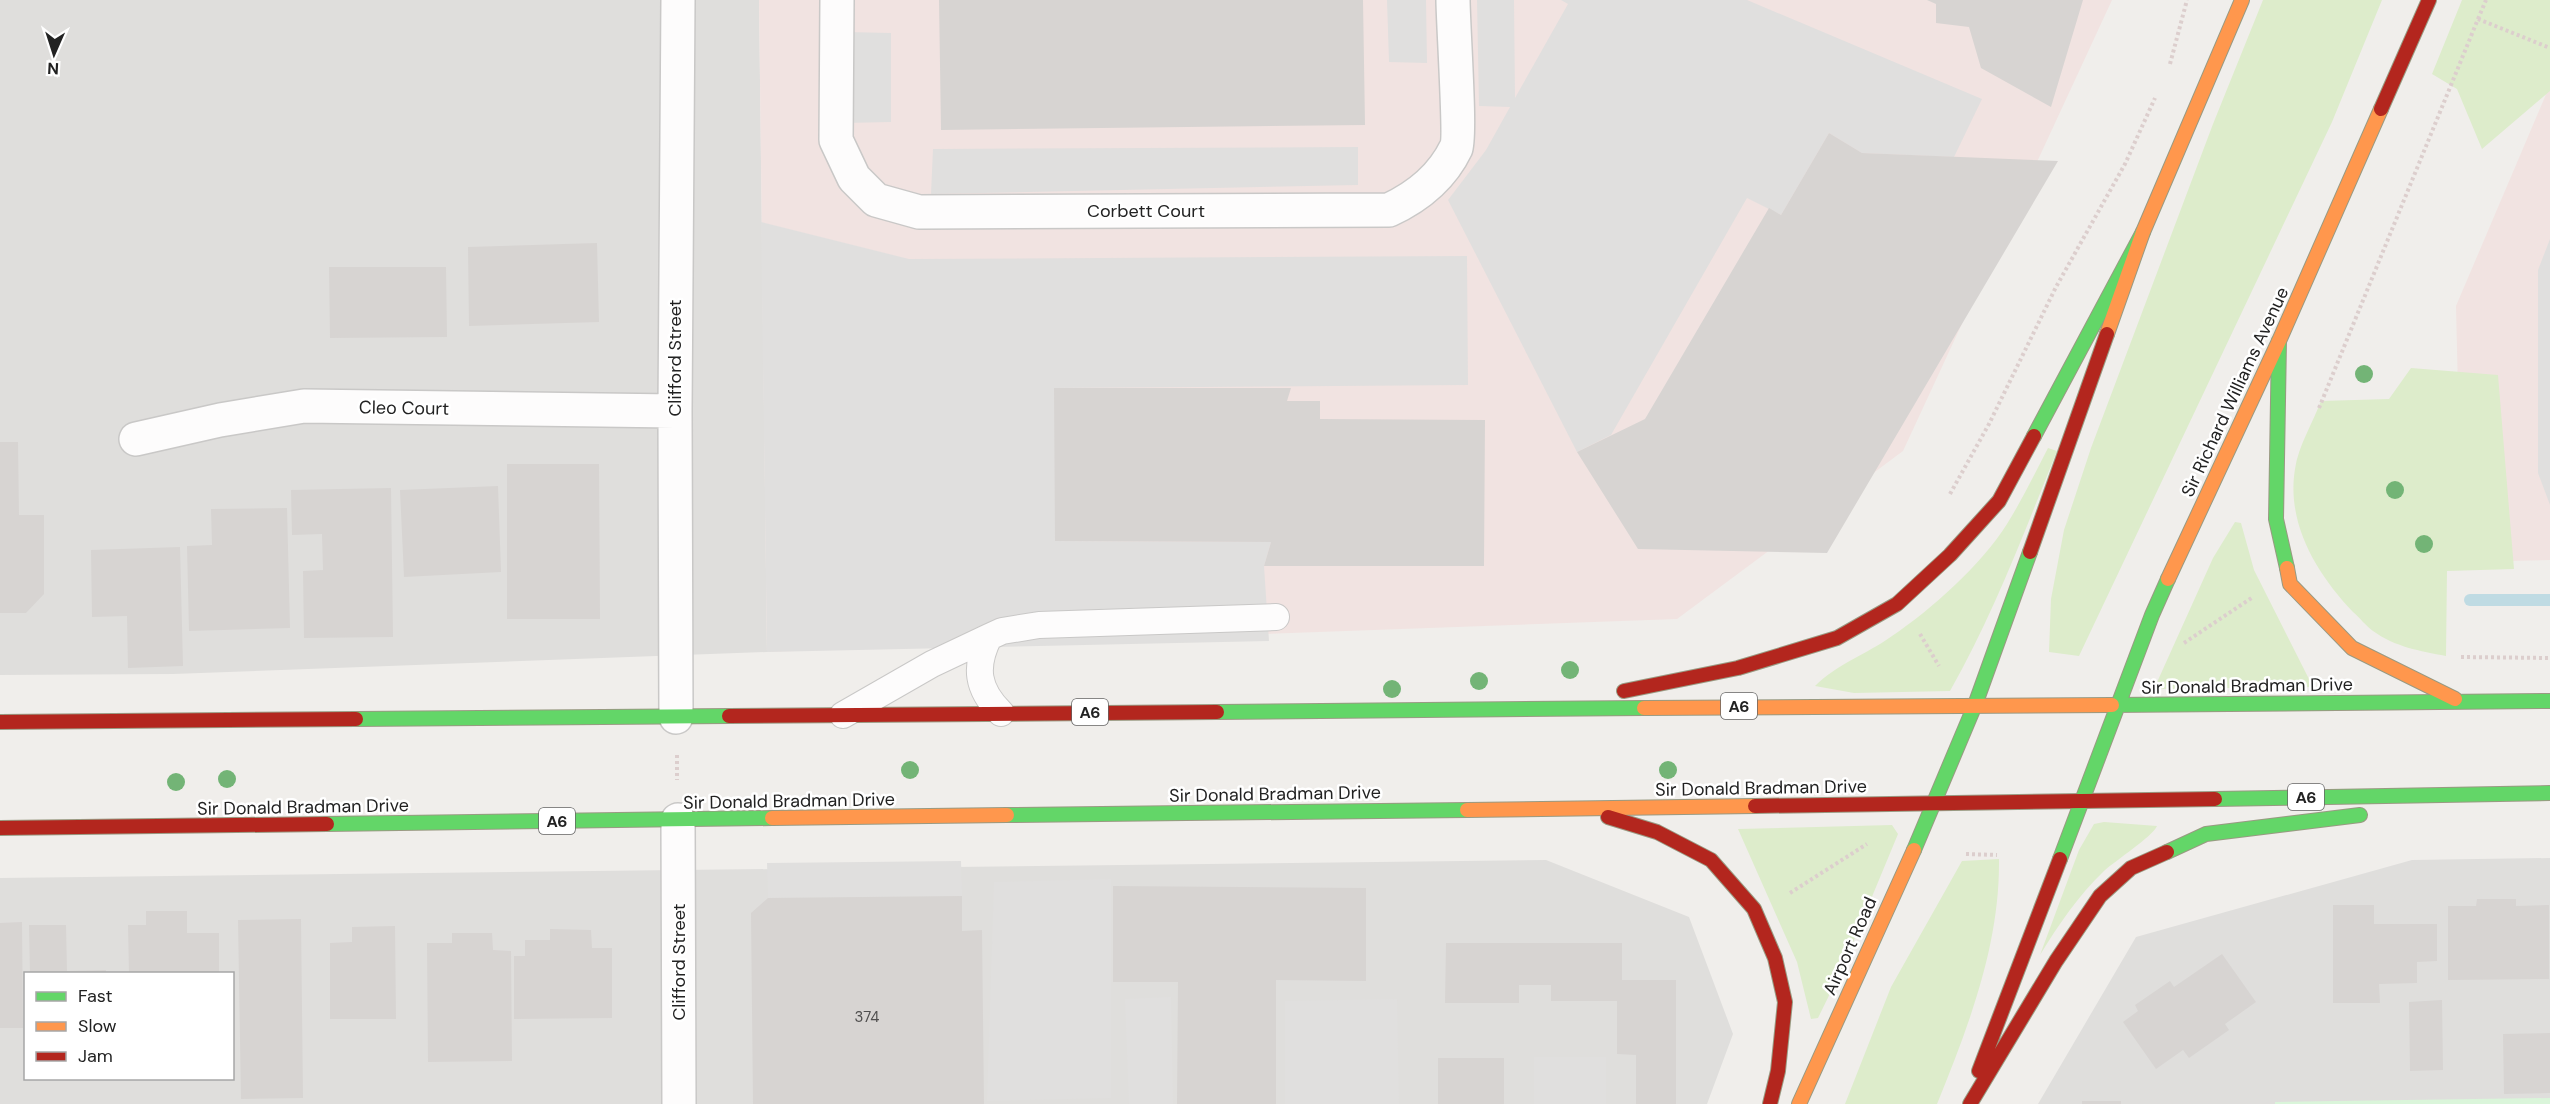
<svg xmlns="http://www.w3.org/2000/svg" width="2550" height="1104" font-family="'DM Sans',sans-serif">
	<rect width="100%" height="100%" fill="#f0eeeb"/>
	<path fill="#dfdedc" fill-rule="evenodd" d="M0,0h759l8,652 -594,22 -173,1z
		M2550,858v246h-512l98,-167 276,-77z
		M1546,860l143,57 44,117 -26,70h-1707v-226zM26,974h206v104h-206z"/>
	<path fill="#f1e3e1" d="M759,0h1353l-209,451 -226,168 -910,33z
		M2550,85v475l-88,2 -6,-256z"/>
	<path fill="#ddeccb" d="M2263,0h119l-50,122 -253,534 -30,-4 2,-53 13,-69 27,-82 122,-324z
		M2462,0h88v91l-68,58 -25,-60 -25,-15z
		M2411,368l87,7 16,194 -67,2 -1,85c-26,-5 -51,-9 -73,-25 -7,-5 -13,-13 -20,-19 -36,-38 -67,-88 -58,-143 3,-22 18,-47 26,-68l68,-2z
		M2048,448l9,3c-33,82 -64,164 -107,240l-96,2 -39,-7c22,-22 52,-32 77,-50 39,-26 90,-72 115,-112 15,-24 28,-51 41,-76z
		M2235,522l6,1 13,47 59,117 -159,2 59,-131z
		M2104,822l53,4c-5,11 -41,34 -53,45 -26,25 -45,53 -64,84l39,-105 15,-26z
		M1892,825l6,9 -56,135 -24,49 -7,1 -14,-57 -59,-133z
		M1999,859c1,86 -30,166 -62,245h-92l46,-117 71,-126z"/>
	<path fill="#daf5da" d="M2550,1098v6h-275v-2z"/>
	<path fill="#e0dfde" d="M1387,0h39l1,63 -38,-1z
		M1477,0h37l1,98 53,-94 -7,-4h186l235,99 -28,58 -92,-4 -33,-20 -48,82 -34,-17 -136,237 -34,17 -129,-252 38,-50 24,-43 -31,-1z
		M846,32l45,1v89l-47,1z
		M1358,147v38l-427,9 2,-45z
		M761,222l148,37 558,-3 1,129 -413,3v153l216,1 -7,24 5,75 -502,11z
		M2550,239v266l-12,-32v-203z
		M961,861l1,35 -194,2 -1,-35z
		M1111,879v219l-124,3 7,-219z
		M1171,997l2,107h-44l-4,-105z
		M1397,999l2,105h-114v-103z
		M1534,1057h72v47h-72z"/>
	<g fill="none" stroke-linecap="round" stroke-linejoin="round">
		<path stroke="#bfdbe3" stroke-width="12" d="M2470,600h80"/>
	</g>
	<path fill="#d7d4d2" d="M939,0h424l2,125 -424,5z
		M1927,0h156l-32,107 -70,-39 -12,-41 -33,-4v-19z
		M1829,133l33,20 196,8 -231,392 -189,-4 -61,-97 68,-33 124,-211 12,7z
		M597,243l2,79 -130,4 -1,-79z
		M329,267h117l1,70 -117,1z
		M1054,388h237l-4,13h33v18l165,1 -1,146h-220l7,-24 -216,-1z
		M0,442h18l1,73h25v79l-18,19h-26z
		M507,464h92l1,155h-93z
		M498,486l3,86 -97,5 -4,-87z
		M391,488l2,149 -89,1 -1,-67 20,-1 -1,-36 -30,1 -1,-45z
		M287,508l3,120 -101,3 -2,-85 25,-1 -1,-36z
		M180,547l3,119 -55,2 -1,-52 -35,1 -1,-67z
		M1113,886l253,2v93l-90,-1v124h-99l1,-122h-65z
		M962,896v35l20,-1 2,174h-231l-2,-191 17,-15z
		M2477,899h39v7l33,-1v74l-101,1v-74h28z
		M2333,905h41v19h63v37l-20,1v21l-38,1 1,19h-47z
		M146,911h41v22h32v41h-90l-1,-49h18z
		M301,919l2,179 -62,1 -3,-179z
		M22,922l1,106h-23v-105z
		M29,925h37l1,46 39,-1v4h-76z
		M395,926l1,93h-66v-76l22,-1v-15z
		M550,929l41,1 1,18h20v70l-98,1v-63h11v-16h25z
		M452,933h40l1,17 18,1 1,110 -84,1 -1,-119h25z
		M1446,943h176v37h54v124h-40v-49l-19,-1v-53h-66v-16h-32v18h-74z
		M2222,954l34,48 -31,22 4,6 -40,28 -6,-8 -27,19 -33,-47 15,-11 -3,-6 35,-24 4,6z
		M2442,1000l1,70 -33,1 -1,-69z
		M2550,1033v60l-46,1 -1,-60z
		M1438,1058h66v46h-66z
		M2082,1101h39v3h-39z"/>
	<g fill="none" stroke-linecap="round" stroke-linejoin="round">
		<defs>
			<path id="lane" d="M989,637c-15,30 -12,52 12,76
				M843,715l89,-51 57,-27 13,-6 37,-6 237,-8"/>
			<path id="street" d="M837,0l-1,140 18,38 22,22 43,12 470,-2c28,-13 53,-33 67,-62 5,-11 -3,-126 -3,-148
				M136,439l84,-19 84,-14 371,5
				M676,717l-1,-306 3,-411
				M678,820l1,284"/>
			<path id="fast" d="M2279,341l-3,178 11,49
				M2034,436l109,-204
				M2112,705l438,-4
				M1217,712l427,-4
				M356,719l373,-3
				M2215,799l335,-6
				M1007,815l460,-5
				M327,824l445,-6
				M1914,850l61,-145 55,-153
				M2167,852l39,-18 154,-19
				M2060,859l92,-244 16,-36"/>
			<path id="slow" d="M2107,334l36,-102 99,-232
				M2287,568l3,16 62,64 103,51
				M2168,579l111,-238 102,-232
				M1644,708l468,-3
				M1467,810l288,-4
				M772,818l235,-3
				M1799,1104l115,-254"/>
			<path id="jam" d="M2381,109l48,-109
				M2030,552l77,-218
				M1624,691l114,-23 99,-30 60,-34 53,-49 49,-54 35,-65
				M729,716l488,-4
				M0,722l356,-3
				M1755,806l460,-7
				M1608,817l49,15 54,28 43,49 21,49 10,44 -7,69 -8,33
				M0,828l327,-4
				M1979,1071l81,-212
				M1970,1104l86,-143 44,-65 31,-28 36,-16"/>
		</defs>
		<use href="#lane" stroke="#c9c8c7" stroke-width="28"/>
		<use href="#street" stroke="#c9c8c7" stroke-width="36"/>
		<use href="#fast" stroke="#999a82" stroke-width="16"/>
		<use href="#slow" stroke="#999a82" stroke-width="16"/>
		<use href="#jam" stroke="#999a82" stroke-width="16"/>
		<path stroke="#dccecd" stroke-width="4" stroke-dasharray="3 3" stroke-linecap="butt" d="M2478,19l8,-19
			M2170,64l17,-64
			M2319,408l159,-389 72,29
			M1950,494l39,-70 67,-137 69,-123 30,-66
			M1920,634l19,32
			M2184,643l69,-46
			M2461,657l89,1
			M677,755v25
			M1966,854l31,1
			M1790,893l77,-49"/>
		<use href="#lane" stroke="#fdfcfc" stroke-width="26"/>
		<use href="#street" stroke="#fdfcfc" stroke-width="33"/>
		<use href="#fast" stroke="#63d668" stroke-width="14"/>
		<use href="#slow" stroke="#ff974d" stroke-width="14"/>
		<use href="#jam" stroke="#b3261e" stroke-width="14"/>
	</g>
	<g fill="#73b476">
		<circle cx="2364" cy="374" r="9"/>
		<circle cx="2395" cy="490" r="9"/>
		<circle cx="2424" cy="544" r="9"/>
		<circle cx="1570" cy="670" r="9"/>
		<circle cx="1479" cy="681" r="9"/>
		<circle cx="1392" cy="689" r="9"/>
		<circle cx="910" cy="770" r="9"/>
		<circle cx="1668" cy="770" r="9"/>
		<circle cx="227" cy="779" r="9"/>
		<circle cx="176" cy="782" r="9"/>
	</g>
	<g text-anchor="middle" stroke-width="5" stroke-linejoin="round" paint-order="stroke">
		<g font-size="15" fill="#4f4e4e">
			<text x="867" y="1022">374</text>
		</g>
		<g fill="#fff" stroke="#646464" stroke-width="1.5">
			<rect x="1721" y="693" width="36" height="26" rx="4.5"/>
			<rect x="1072" y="699" width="36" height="26" rx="4.5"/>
			<rect x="2288" y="784" width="36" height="26" rx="4.5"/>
			<rect x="539" y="808" width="36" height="26" rx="4.5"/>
		</g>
		<g font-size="16" font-weight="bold" fill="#222">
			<text x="1739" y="712">A6</text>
			<text x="1090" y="718">A6</text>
			<text x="2306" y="803">A6</text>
			<text x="557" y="827">A6</text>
		</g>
		<g font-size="18" fill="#222" stroke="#fff">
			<text x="1146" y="217">Corbett Court</text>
			<text transform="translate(675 358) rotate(-90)" y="6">Clifford Street</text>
			<text transform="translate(2235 392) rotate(-65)" y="6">Sir Richard Williams Avenue</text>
			<text transform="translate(404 408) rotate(1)" y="6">Cleo Court</text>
			<text transform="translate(2247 686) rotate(-1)" y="6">Sir Donald Bradman Drive</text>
			<text transform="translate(1761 788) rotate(-1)" y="6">Sir Donald Bradman Drive</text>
			<text transform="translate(1275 794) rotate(-1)" y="6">Sir Donald Bradman Drive</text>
			<text transform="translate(789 801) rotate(-1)" y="6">Sir Donald Bradman Drive</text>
			<text transform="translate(303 807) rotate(-1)" y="6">Sir Donald Bradman Drive</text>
			<text transform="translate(1850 946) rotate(-66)" y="6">Airport Road</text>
			<text transform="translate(679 962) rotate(-90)" y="6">Clifford Street</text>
		</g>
	</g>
	<rect x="24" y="972" width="210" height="108" fill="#ffffff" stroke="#a7a7a7" stroke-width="1.5"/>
	<rect x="36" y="992" width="30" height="9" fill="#63d668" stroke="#a7a7a7" stroke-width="1.5"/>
	<text x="78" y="1002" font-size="18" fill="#222222">Fast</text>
	<rect x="36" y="1022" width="30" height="9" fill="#ff974d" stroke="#a7a7a7" stroke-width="1.5"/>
	<text x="78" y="1032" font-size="18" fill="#222222">Slow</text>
	<rect x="36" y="1052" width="30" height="9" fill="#b3261e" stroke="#a7a7a7" stroke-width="1.5"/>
	<text x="78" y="1062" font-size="18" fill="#222222">Jam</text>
	<g transform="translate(54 54) rotate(183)" stroke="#ffffff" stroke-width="4.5" paint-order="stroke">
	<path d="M0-4.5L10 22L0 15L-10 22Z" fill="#222222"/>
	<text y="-9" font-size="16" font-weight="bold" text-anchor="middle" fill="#222222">N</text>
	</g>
</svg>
